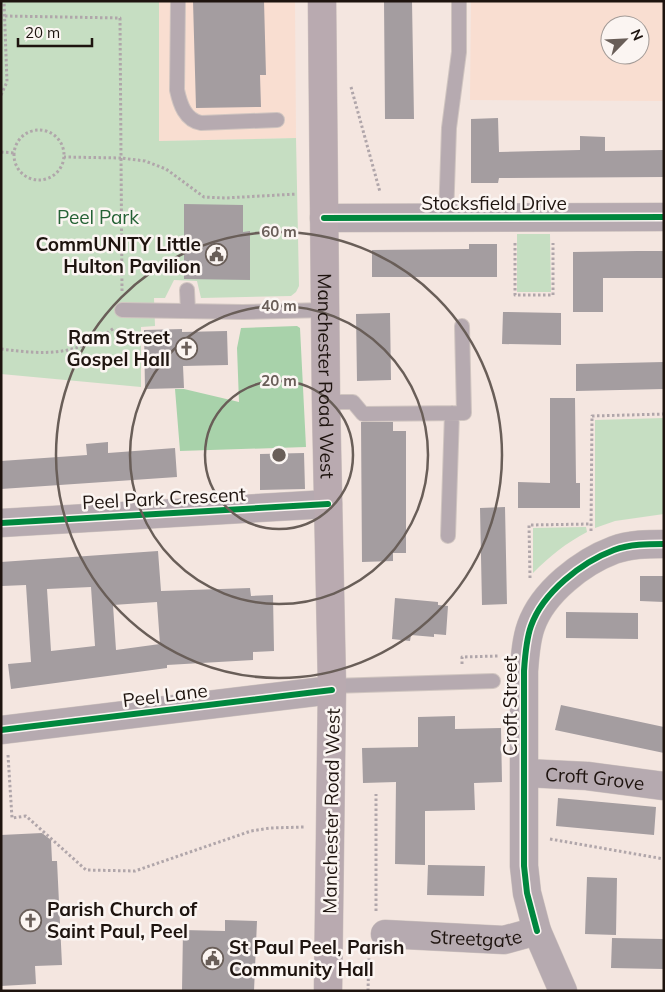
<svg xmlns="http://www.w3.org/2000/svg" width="665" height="992" font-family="Mulish,sans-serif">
	<rect width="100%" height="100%" fill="#f4e6e0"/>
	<path fill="#f9ded1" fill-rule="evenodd" d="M159,1h136l1,137 -137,3z
		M471,1h193v100l-194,-1zM610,25h30v30h-30z"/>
	<path fill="#c6dec2" d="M1,1h158v140l137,-3 3,148 -3,6 -5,4 -90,2 -4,-17 -23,-1 -9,18h-11l1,28 -14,1v60l-140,-13z
		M517,234h33l1,58h-34z
		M664,418v96l-49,7 -20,7v-108z
		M586,527l1,5c-21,11 -37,24 -54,41v-45z"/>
	<path fill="#a8d2aa" d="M297,326l3,2 6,119 -126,4 -5,-62h9l55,13 -2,-54 4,-20z"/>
	<path fill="#a49da0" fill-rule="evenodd" d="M193,1h71l2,74h-6l1,32 -65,1z
		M384,1h28l2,118h-29z
		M498,118l1,34 81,-2v-14l25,1v14l59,-1v27l-165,1 -1,5h-27v-64z
		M184,204l59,1v27l7,-1v49l-66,-1z
		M469,244h28v33h-125v-27l97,-1z
		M637,251h27v27h-61v34h-30v-60z
		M503,312l58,1v32l-59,-1z
		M390,313l1,67 -34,1 -1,-67z
		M182,329v3l45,-1 1,34 -45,1 1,22 -39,1 -1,-59z
		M664,362v27l-88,2v-27z
		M550,398h25l1,85h4v25h-62v-26l32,1z
		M361,422h32v9h13v122h-13v8l-31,1z
		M108,442v11l67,-5 2,29 -176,12v-28l86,-6 -1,-11z
		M304,453l1,36 -45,1v-36z
		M505,507l2,97 -25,1 -2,-97z
		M158,551l3,40 89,-3 1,8 22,-1 1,56 -21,1v8l-86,5v3l-156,21 -3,-25 23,-2 -5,-77 -24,1 -1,-24zM91,587l4,59 -44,5 -4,-62zM157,602l3,42 -44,6 -3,-45z
		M640,576h24v26l-24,-1z
		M395,598l43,4v3l10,1 -2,29 -12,-1v3l-23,-2 -1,6 -18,-2z
		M566,612l72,1v26l-72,-1z
		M561,705l103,22v26l-109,-23z
		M455,716v13l46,-1 1,54 -28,1 1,27 -50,1v54l-30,-1 1,-82 -33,1 -1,-35 56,-1v-30z
		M558,798l98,9 -2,28 -98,-9z
		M42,833l9,7 1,21h5l5,104 -27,1 1,18 -35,2v-151z
		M428,865l57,1 -1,30 -57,-1z
		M587,877l30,1 -1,57 -31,-1z
		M225,920l32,1 -3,70h-72l1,-61 42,1z
		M612,938l52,1v30l-53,-1z"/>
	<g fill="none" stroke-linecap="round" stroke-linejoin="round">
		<defs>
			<path id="service" d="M178,1l-1,89c3,14 8,30 24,33l76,-3
				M446,218l3,-90 10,-76v-51
				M187,290l1,21
				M122,310l121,2 82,-2
				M326,402h27l10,12 101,-1 -2,-87
				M448,536l4,-123
				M332,686l161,-5"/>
			<g id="minor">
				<path d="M324,218l340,-1"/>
				<path d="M1,523l327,-19"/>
				<path d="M1,730l331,-40"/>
				<path id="s1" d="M525,773l62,3 77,10"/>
				<path d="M537,931l-10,-38 -3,-27v-195c1,-15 2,-31 7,-45 12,-34 51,-64 83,-76 16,-6 34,-6 50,-6"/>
				<path id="s2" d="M385,934l119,6 33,-9 26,60"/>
			</g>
			<g id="primary">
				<path id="s3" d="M322,1l4,401 6,284 -4,305"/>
			</g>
		</defs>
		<use href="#service" stroke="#d0c5c0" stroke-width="16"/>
		<use href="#minor" stroke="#d0c5c0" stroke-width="29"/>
		<use href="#primary" stroke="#d0c5c0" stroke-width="29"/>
		<path stroke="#b0a6aa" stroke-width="3" stroke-dasharray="2.5 2.5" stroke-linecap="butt" d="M5,16l115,2 1,140 -57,-1
			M351,87l29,105
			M1,95l6,-13 -3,-81
			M14 155a25 25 0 1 1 50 0a25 25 0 1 1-50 0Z
			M1,152l14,1
			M515,243v52h38v-52
			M122,291l-1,-133 24,3 21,8 38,28 21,1 72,-4
			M1,349c45,6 76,7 113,-21
			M591,531l1,-115 72,-2
			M530,578l-1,-53 62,-1
			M462,664v-7l36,-1
			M8,755l4,63 14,-2 60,54 49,1 116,-40 19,-3 35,-1
			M550,839l114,20
			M376,911v-117
			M368,991l1,-37"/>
		<use href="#service" stroke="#b6aab0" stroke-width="14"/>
		<use href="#minor" stroke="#b6aab0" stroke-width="28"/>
		<use href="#primary" stroke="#b9aab0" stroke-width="28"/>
		<defs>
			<path id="cycleway" d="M324,218l340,-1
				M1,523l327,-19
				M1,730l331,-40
				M537,931l-10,-38 -3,-27v-195c1,-15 2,-31 7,-45 12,-34 51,-64 83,-76 16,-6 34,-6 50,-6"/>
		</defs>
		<use href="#cycleway" stroke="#fbf5f2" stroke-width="9"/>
		<use href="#cycleway" stroke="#00873e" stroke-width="6"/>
	</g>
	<g fill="none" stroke="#695e58" stroke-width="2.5">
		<circle cx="279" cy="455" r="74"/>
		<circle cx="279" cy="455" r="149"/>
		<circle cx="279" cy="455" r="223"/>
	</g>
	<defs>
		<symbol id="civic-ring" viewBox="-11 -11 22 22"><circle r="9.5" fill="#fbf5f2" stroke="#695e58" stroke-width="1.5"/><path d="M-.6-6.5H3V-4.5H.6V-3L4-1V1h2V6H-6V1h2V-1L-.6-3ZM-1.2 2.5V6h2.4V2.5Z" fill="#695e58"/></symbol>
		<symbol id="church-ring" viewBox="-11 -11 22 22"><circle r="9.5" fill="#fbf5f2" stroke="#695e58" stroke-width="1.5"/><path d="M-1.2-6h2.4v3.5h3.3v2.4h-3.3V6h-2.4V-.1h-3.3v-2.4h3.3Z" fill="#695e58"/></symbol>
	</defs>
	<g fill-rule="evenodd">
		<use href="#civic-ring" x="204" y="242" width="25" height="25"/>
		<use href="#church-ring" x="174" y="336" width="25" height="25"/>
		<use href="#church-ring" x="18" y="908" width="25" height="25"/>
		<use href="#civic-ring" x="200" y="946" width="25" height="25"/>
	</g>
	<g text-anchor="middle" stroke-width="5" stroke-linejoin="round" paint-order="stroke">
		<g font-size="19" fill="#1e140f" stroke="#fbf5f2">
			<text x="494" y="210">Stocksfield Drive</text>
			<text dy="7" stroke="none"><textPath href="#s3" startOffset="375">Manchester Road West</textPath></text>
			<text transform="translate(164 498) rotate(-3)" y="7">Peel Park Crescent</text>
			<text transform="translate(165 695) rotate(-7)" y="7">Peel Lane</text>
			<text transform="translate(510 706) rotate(-90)" y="7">Croft Street</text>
			<text dy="7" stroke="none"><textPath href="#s1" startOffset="70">Croft Grove</textPath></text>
			<text transform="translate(331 811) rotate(-89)" y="7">Manchester Road West</text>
			<text dy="7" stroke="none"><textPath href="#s2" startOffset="91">Streetgate</textPath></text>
		</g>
		<g font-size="19" fill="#256235" stroke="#fbf5f2">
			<text x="98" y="224">Peel Park</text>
		</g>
		<g font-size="19" font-weight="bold" fill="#1e140f" stroke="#fbf5f2" text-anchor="end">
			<text x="201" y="251">CommUNITY Little<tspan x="201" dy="22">Hulton Pavilion</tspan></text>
			<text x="170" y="344">Ram Street<tspan x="170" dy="22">Gospel Hall</tspan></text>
			<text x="47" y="916" text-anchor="start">Parish Church of<tspan x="47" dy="22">Saint Paul, Peel</tspan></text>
			<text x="229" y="954" text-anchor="start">St Paul Peel, Parish<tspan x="229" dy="22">Community Hall</tspan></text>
		</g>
	</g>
	<circle cx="279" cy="455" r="8" fill="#695e58" stroke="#fbf5f2" stroke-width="2.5"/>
	<g font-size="15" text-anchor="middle" font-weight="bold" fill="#695e58" stroke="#fbf5f2" stroke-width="5" stroke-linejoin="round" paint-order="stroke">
		<text x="279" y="237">60 m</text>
		<text x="279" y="311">40 m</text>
		<text x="279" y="386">20 m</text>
	</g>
	<rect width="665" height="992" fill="none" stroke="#1e140f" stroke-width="5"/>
	<g transform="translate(625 40) rotate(66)"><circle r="24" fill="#fbf5f2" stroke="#a39b97"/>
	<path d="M0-4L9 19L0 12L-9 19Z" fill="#695e58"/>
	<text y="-8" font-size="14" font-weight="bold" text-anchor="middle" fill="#1e140f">N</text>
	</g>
	<path d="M18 38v8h74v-8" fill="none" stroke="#1e140f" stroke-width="2.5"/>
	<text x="25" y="38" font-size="15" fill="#1e140f" stroke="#fbf5f2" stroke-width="4" paint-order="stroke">20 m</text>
</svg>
